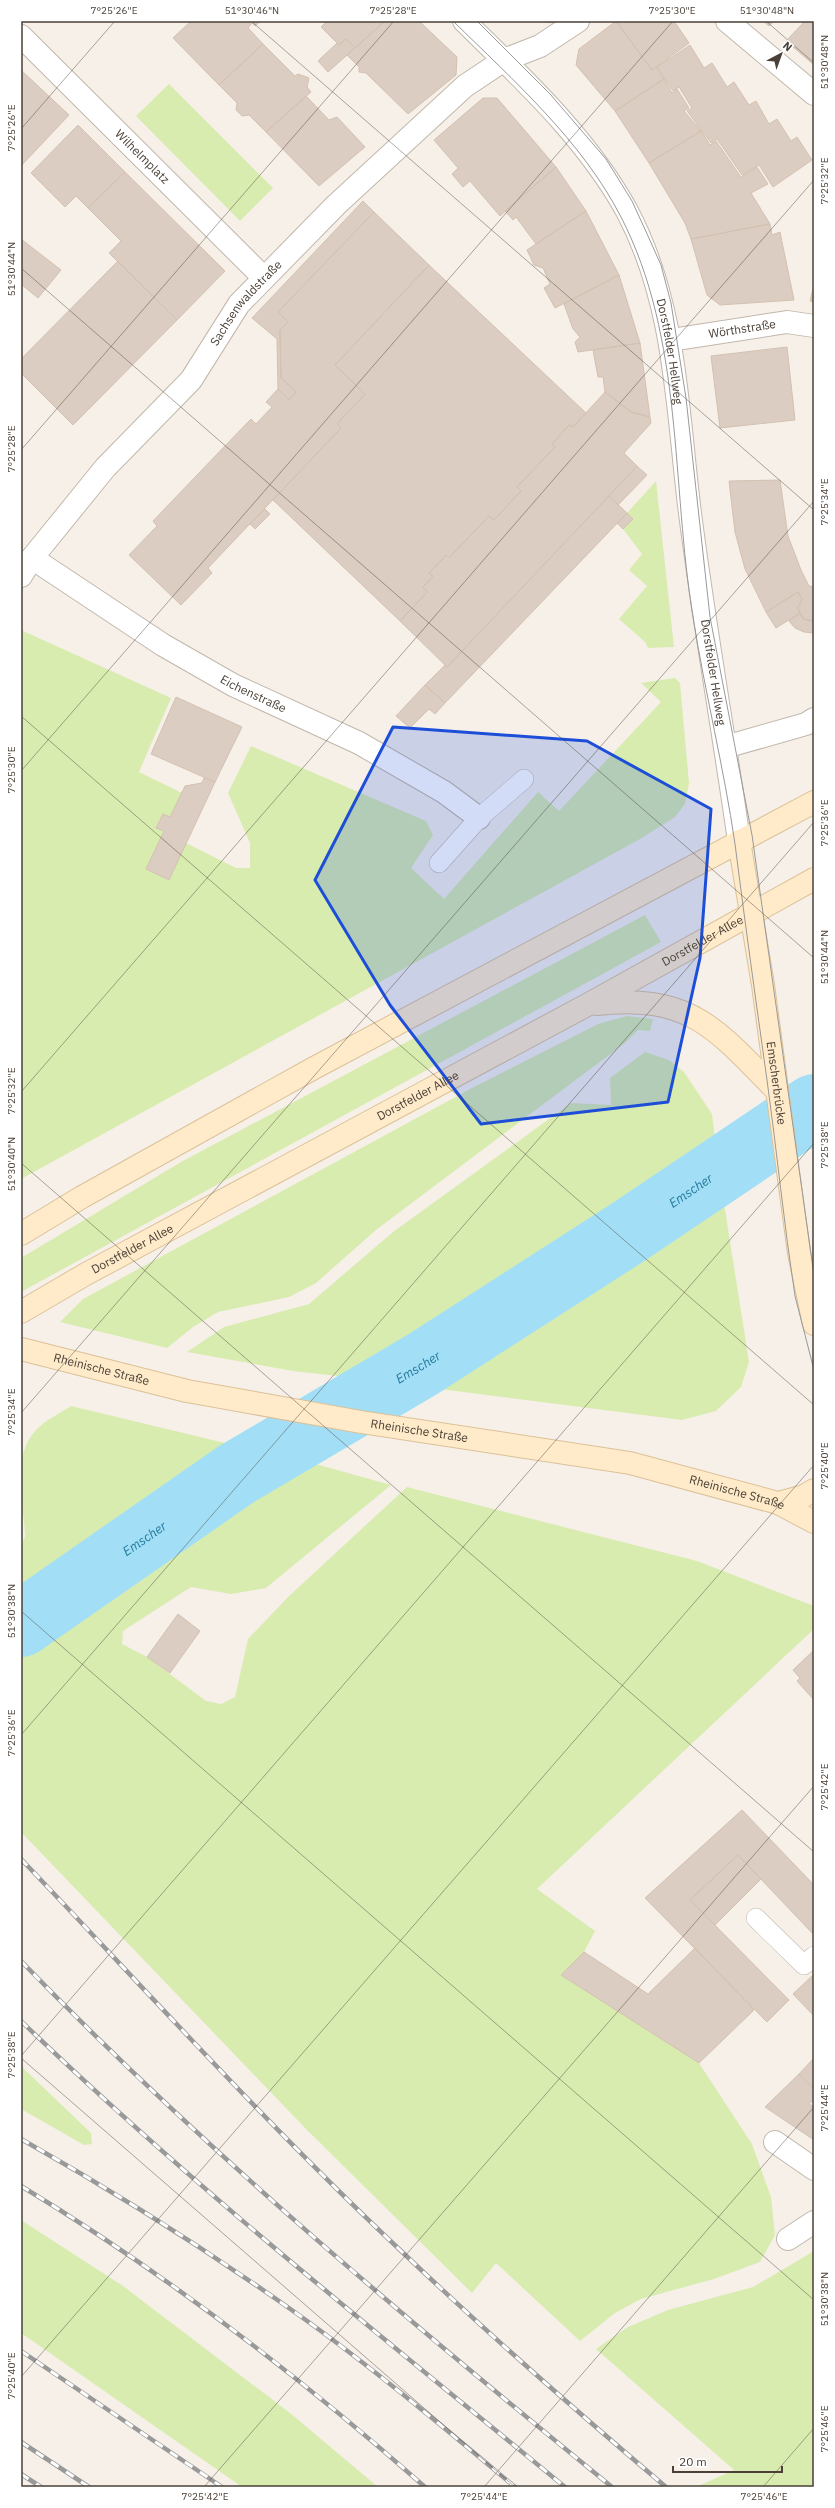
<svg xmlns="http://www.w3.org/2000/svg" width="835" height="2508" font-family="'IBM Plex Sans',sans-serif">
	<rect width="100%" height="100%" fill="#f6f0e9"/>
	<path fill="#d9ecb0" d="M169,84l104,104 -33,33 -104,-105z
		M656,481l18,166 -26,1 -3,-6 -26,-23 28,-33 -18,-16 13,-16 -19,-25 9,-10 -5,-6z
		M21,630l150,68 -32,74 43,21 -12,24 -7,-3 -7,13 8,4 -18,38 22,11 18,-37 50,25h14v-25l-22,-50 23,-47 175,75 7,14 -22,33 33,31 94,-107 21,19 102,-109 -20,-19 34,-5 5,5 9,100 -4,21 -10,13 -35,22 -619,340z
		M645,915l16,27 -640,350v-34l160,-96z
		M627,1016l26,3 -3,12 -12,-1 -13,13 -249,187 -60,53 -27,14 -71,15 -25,15 -26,21 -107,-26 23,-23 389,-211 126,-64z
		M645,1052l24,8 15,12 28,42 5,41 -92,68 -147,85 -114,71 -71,-8 -106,-19 37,-25 85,-23 84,-72 178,-129 40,2 -1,-27z
		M721,1184l28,178 -8,25 -25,24 -34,9 -281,-36 148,-95 20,-4z
		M71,1406l179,43 -229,168v-70l4,-11c-1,-34 -15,-80 12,-107 9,-9 23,-16 34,-23z
		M283,1455l108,30 -125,103 -35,6 -40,-7 -68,44 -1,13 25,13 59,44 15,3 14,-7 13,-58 40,-42 119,-110 290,74 117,45v23l-277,260 58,42 -11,21 -23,23 138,88 53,81 19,53 4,38 -15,27 -46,17 -73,20 -26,14 -35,28 -84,-78 -24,30 -166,-164 -285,-297v-191z
		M21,2066l70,67 1,11 -8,1 -63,-36z
		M21,2220l102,66 167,127 88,74h-136l-221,-154z
		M814,2251v236h-118l38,-17 -138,-121 32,-22 40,-17 85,-23z"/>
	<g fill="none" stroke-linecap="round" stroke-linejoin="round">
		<path stroke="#a2dff6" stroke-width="66" id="s1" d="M21,1624l214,-149 188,-111 207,-133 184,-124"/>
	</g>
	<path fill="#dbcdc1" stroke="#d4c1b0" d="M191,21h70l-6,5 -3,-3 -4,5 15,16 -44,41 -46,-47z
		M327,21h58l-30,27 -9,-9 -7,6 -18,-18z
		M385,21h34l38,36 -1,18 -48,39 -42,-41 -7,-1v-5l-12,-12z
		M536,21h22l-3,2z
		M616,21l36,49 4,-3 8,12 -49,32 -39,-46 3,-16z
		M616,21h58l15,22 -37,27z
		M763,21h11l-5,5z
		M805,21h9v44l-28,-24z
		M346,39l9,9 -27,24 -10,-11 19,-18 2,2z
		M263,44l32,32 3,-2 11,4 -2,9 4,5 -45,40 -17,-17 -7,1 -6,-6 1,-7 -18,-18z
		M690,45l14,23 8,-5 15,24 7,-5 15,23 7,-4 13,23 8,-5 14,22 6,-4 15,23 -39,27 -14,-22 -17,10 -25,-36 -6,4 -24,-32 5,-3 -13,-21 -6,4 -16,-24z
		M21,70l48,45 -48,51z
		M664,79l8,14 5,-4 12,19 -5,3 17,20 -52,32 -34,-52z
		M306,96l23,24 8,-3 28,30 -46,39 -53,-54z
		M483,98h14l59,69 -56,49 -30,-35 -7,6 -11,-13 6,-6 -24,-28z
		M78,125l47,47 -37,36 -12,-12 -11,11 -34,-34z
		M701,131l9,14 6,-4 25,36 16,-10 11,17 -17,9 19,31 -79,15 -6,-16 -36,-60z
		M556,167l30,44 -50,33 -20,-27 -3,3 -8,-9z
		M125,172l100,99 -48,49 -68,-67 12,-12 -33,-33z
		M363,201l11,11 -96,100 10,10 -8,8 1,48 15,14 -7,8 -11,-11 -1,-50 -25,-21z
		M586,211l33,64 -64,33 -11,-20 6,-4 -7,-16 -9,-3 -7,-15z
		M374,212l55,53 -94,100 30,29 -28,30 4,4 -133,140 4,5 -31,32 -52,-50 28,-29 -4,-5 68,-71 30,-31 5,5 16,-17 -6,-5 12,-13 11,11 7,-8 -15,-14 -1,-48 8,-8 -10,-10z
		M770,224l2,11 8,-3 14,68 -74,5 -13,-10 -16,-56z
		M21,239l40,31 -23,28 -17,-14z
		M118,261l59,59 -104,105 -52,-52v-14z
		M429,265l157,148 -13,14 -4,-2 -17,19 3,3 -38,40 4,4 -27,29 -5,-4 -40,42 -3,-3 -17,18 4,3 -10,11 4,5 -27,29 -127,-121 68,-72 -4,-4 28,-30 -30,-29z
		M619,275l21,68 -62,9 -3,-10 5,-5 -7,-8 -9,-25z
		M814,285v17l-4,-1z
		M640,343l10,74 -19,-5 -26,-20 -2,-15h-5l-5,-27z
		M787,347l8,73 -75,8 -9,-72z
		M605,392l26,20 19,5 1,6 -27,30 13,13 -190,201 -47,-46 27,-29 -4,-5 10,-11 -4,-3 17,-18 3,3 40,-42 5,4 27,-29 -4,-4 38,-40 -3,-3 17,-19 4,2z
		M637,466l10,9 -29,30 -9,-9z
		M780,480l8,56 13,34 8,16 5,1 -1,35 -9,-3 -3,-3 -3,-8 4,-9 -4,-7 -32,20 -21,-43 -10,-37 -6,-51z
		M609,496l18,17 -182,190 -20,-18 20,-20 2,2z
		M265,509l5,5 -15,15 -5,-5z
		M627,513l6,6 -10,10 -6,-6z
		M798,592l4,7 -4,8 2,6 -24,15 -10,-16z
		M800,613l4,6 10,2v12l-10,-1 -9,-4 -6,-7z
		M425,685l20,18 -10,11 -6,-5 -19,19 -14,-12z
		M176,697l66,30 -27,55 -64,-28z
		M204,778l11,4 -46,98 -23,-11 18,-38 -8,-3 7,-14 7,3 15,-31 17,-3z
		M178,1614l22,17 -30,42 -23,-16z
		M814,1650v50l-17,-19 3,-3 -7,-8z
		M742,1810l72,75v50l-76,-80 -48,45 99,100 -22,22 -122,-124z
		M738,1855l23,24 -46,46 -25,-25z
		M695,1948l59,62 -55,53 -138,-88 23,-23 64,42z
		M814,1974v42l-21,-22z
		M814,2058v31l-15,-15z
		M799,2074l15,15v10l-5,5 5,3v33l-49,-33z"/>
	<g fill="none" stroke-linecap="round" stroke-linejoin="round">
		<defs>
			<path id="service" d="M439,863l40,-45 45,-39
				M756,1918l48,47 10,-9"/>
			<g id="minor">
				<path id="s2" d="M464,21c59,58 123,117 163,190 51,96 50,205 64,310 14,107 33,214 48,320"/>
				<path d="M727,21l87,73"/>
				<path id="s3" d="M21,36l243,242"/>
				<path id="s4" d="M671,340l116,-18 27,4"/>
				<path id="s5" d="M32,558l131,87 70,40 126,58 85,49 35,26"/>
				<path id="s6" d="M21,576l11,-18 73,-90 86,-88 48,-76 97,-99 129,-119 39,-26 36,-14 38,-25"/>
				<path d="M725,747l81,-23 8,-5"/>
				<path d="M775,2142l39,27"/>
				<path d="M788,2239l26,-17"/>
			</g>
			<g id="secondary">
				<path id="s7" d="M739,841l24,144 36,268 15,71"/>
				<path d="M596,1004c95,-10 119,24 181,87"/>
				<path d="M21,1234l61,-37 232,-129 500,-266"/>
				<path id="s8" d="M21,1312l65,-38 501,-269 227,-126"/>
				<path id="s9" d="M21,1349l166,42 174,31 269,41 148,40 36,19"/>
				<path d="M778,1503l26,-7 10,-6"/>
			</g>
		</defs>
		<use href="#service" stroke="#c2b7ab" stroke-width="20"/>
		<use href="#minor" stroke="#c2b7ab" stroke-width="24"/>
		<use href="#secondary" stroke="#dcc198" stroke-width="24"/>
		<use href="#service" stroke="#fff" stroke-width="19"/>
		<use href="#minor" stroke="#fff" stroke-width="22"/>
		<use href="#secondary" stroke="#ffebca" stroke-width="22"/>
		<path stroke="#999" stroke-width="1" d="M453,21c61,60 129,120 168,196 63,122 50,267 72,400 12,76 31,151 42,227 10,79 21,158 32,236 10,72 17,145 28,216l19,74
			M477,21l73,73 56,65 26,42 16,35 13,29 10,38 15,95 24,219 42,218 62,440"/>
		<defs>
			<path id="rail" d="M21,1859c125,131 246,266 378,390 86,82 176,161 267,238
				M21,1961c184,190 386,359 591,526
				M21,2021c172,166 360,315 544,466
				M21,2139c94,53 186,111 275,174 76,54 147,114 219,174
				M21,2186c144,87 278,190 404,301
				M21,2351l201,136
				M21,2442l68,45
				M21,2474l20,13"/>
		</defs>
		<use href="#rail" stroke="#999" stroke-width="4.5"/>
		<use href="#rail" stroke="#fff" stroke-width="3" stroke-dasharray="9" stroke-linecap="butt"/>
	</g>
	<path fill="#1d4ed8" fill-opacity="0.2" stroke="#1d4ed8" stroke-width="3" stroke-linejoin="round" d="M393,727l194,14 124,68 -11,149 -32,144 -187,22 -91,-119 -75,-125z"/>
	<path fill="none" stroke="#4a4037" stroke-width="1" stroke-opacity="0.45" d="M251,21l563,489M766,21l48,42M21,129l94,-108M21,268l793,690M21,450l373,-429M21,716l793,689M21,771l652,-750M21,1092l793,-912M21,1163l793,689M21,1413l793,-912M21,1611l793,689M21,1735l793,-913M21,2056l793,-913M21,2058l494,429M21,2377l793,-912M204,2487l610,-701M484,2487l330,-380M763,2487l51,-59"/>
	<g text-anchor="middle" stroke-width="3" stroke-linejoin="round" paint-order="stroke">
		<g font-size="12" fill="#4a4037" stroke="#fff">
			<text dy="4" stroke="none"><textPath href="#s3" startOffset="171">Wilhelmplatz</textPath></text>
			<text dy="4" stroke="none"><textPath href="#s6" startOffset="355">Sachsenwaldstraße</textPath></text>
			<text dy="4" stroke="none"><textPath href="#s4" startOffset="72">Wörthstraße</textPath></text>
			<text dy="4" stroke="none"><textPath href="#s2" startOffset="399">Dorstfelder Hellweg</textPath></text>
			<text dy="4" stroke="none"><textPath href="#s2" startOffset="723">Dorstfelder Hellweg</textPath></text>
			<text dy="4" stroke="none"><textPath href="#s5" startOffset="260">Eichenstraße</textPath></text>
			<text dy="4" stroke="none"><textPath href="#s8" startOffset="776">Dorstfelder Allee</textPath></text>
			<text dy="4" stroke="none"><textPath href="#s7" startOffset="245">Emscherbrücke</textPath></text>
			<text dy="4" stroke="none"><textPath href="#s8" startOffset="452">Dorstfelder Allee</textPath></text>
			<text dy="4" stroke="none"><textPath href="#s8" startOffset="128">Dorstfelder Allee</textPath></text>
			<text dy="4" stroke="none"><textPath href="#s9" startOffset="83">Rheinische Straße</textPath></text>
			<text dy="4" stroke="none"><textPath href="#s9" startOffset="407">Rheinische Straße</textPath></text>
			<text dy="4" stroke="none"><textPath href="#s9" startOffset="731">Rheinische Straße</textPath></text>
		</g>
		<g font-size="13" font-style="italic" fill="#237a9d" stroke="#fff">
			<text dy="5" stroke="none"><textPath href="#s1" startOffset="798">Emscher</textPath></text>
			<text dy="5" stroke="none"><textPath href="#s1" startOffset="473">Emscher</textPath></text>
			<text dy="5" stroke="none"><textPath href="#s1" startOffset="150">Emscher</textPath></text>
		</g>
	</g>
	<rect width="835" height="2508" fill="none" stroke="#ffffff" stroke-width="44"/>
	<g transform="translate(781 54) rotate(41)" stroke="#ffffff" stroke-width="3" paint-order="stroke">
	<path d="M0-3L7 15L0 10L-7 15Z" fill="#4a4037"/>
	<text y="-6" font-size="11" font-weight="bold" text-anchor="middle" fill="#4a4037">N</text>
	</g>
	<path d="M673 2466v6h109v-6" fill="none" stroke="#4a4037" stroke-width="2"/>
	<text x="679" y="2466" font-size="12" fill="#4a4037" stroke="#ffffff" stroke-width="3" paint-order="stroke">20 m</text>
	<rect x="22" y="22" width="791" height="2464" fill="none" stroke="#4a4037" stroke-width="1.5"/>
	<g font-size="10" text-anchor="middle" fill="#4a4037">
		<text x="114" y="14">7°25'26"E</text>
		<text x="252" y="14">51°30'46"N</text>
		<text x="393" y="14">7°25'28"E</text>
		<text x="672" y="14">7°25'30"E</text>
		<text x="767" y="14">51°30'48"N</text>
		<text transform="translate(824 62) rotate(-90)" y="4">51°30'48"N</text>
		<text transform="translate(11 128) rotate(-90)" y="4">7°25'26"E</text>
		<text transform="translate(824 181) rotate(-90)" y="4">7°25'32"E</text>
		<text transform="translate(11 269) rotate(-90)" y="4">51°30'44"N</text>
		<text transform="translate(11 449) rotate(-90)" y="4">7°25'28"E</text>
		<text transform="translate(824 502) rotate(-90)" y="4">7°25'34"E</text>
		<text transform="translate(11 770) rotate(-90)" y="4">7°25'30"E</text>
		<text transform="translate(824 823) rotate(-90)" y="4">7°25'36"E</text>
		<text transform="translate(824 957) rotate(-90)" y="4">51°30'44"N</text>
		<text transform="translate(11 1091) rotate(-90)" y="4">7°25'32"E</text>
		<text transform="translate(824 1145) rotate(-90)" y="4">7°25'38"E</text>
		<text transform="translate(11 1164) rotate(-90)" y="4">51°30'40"N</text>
		<text transform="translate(11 1412) rotate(-90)" y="4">7°25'34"E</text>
		<text transform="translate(824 1466) rotate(-90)" y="4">7°25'40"E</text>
		<text transform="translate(11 1611) rotate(-90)" y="4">51°30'38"N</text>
		<text transform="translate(11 1733) rotate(-90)" y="4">7°25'36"E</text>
		<text transform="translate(824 1787) rotate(-90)" y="4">7°25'42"E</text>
		<text transform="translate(11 2055) rotate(-90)" y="4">7°25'38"E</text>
		<text transform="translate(824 2108) rotate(-90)" y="4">7°25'44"E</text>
		<text transform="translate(824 2299) rotate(-90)" y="4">51°30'38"N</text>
		<text transform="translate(11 2376) rotate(-90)" y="4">7°25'40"E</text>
		<text transform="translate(824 2429) rotate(-90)" y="4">7°25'46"E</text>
		<text x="205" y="2500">7°25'42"E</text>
		<text x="484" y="2500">7°25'44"E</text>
		<text x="764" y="2500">7°25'46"E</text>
	</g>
</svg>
